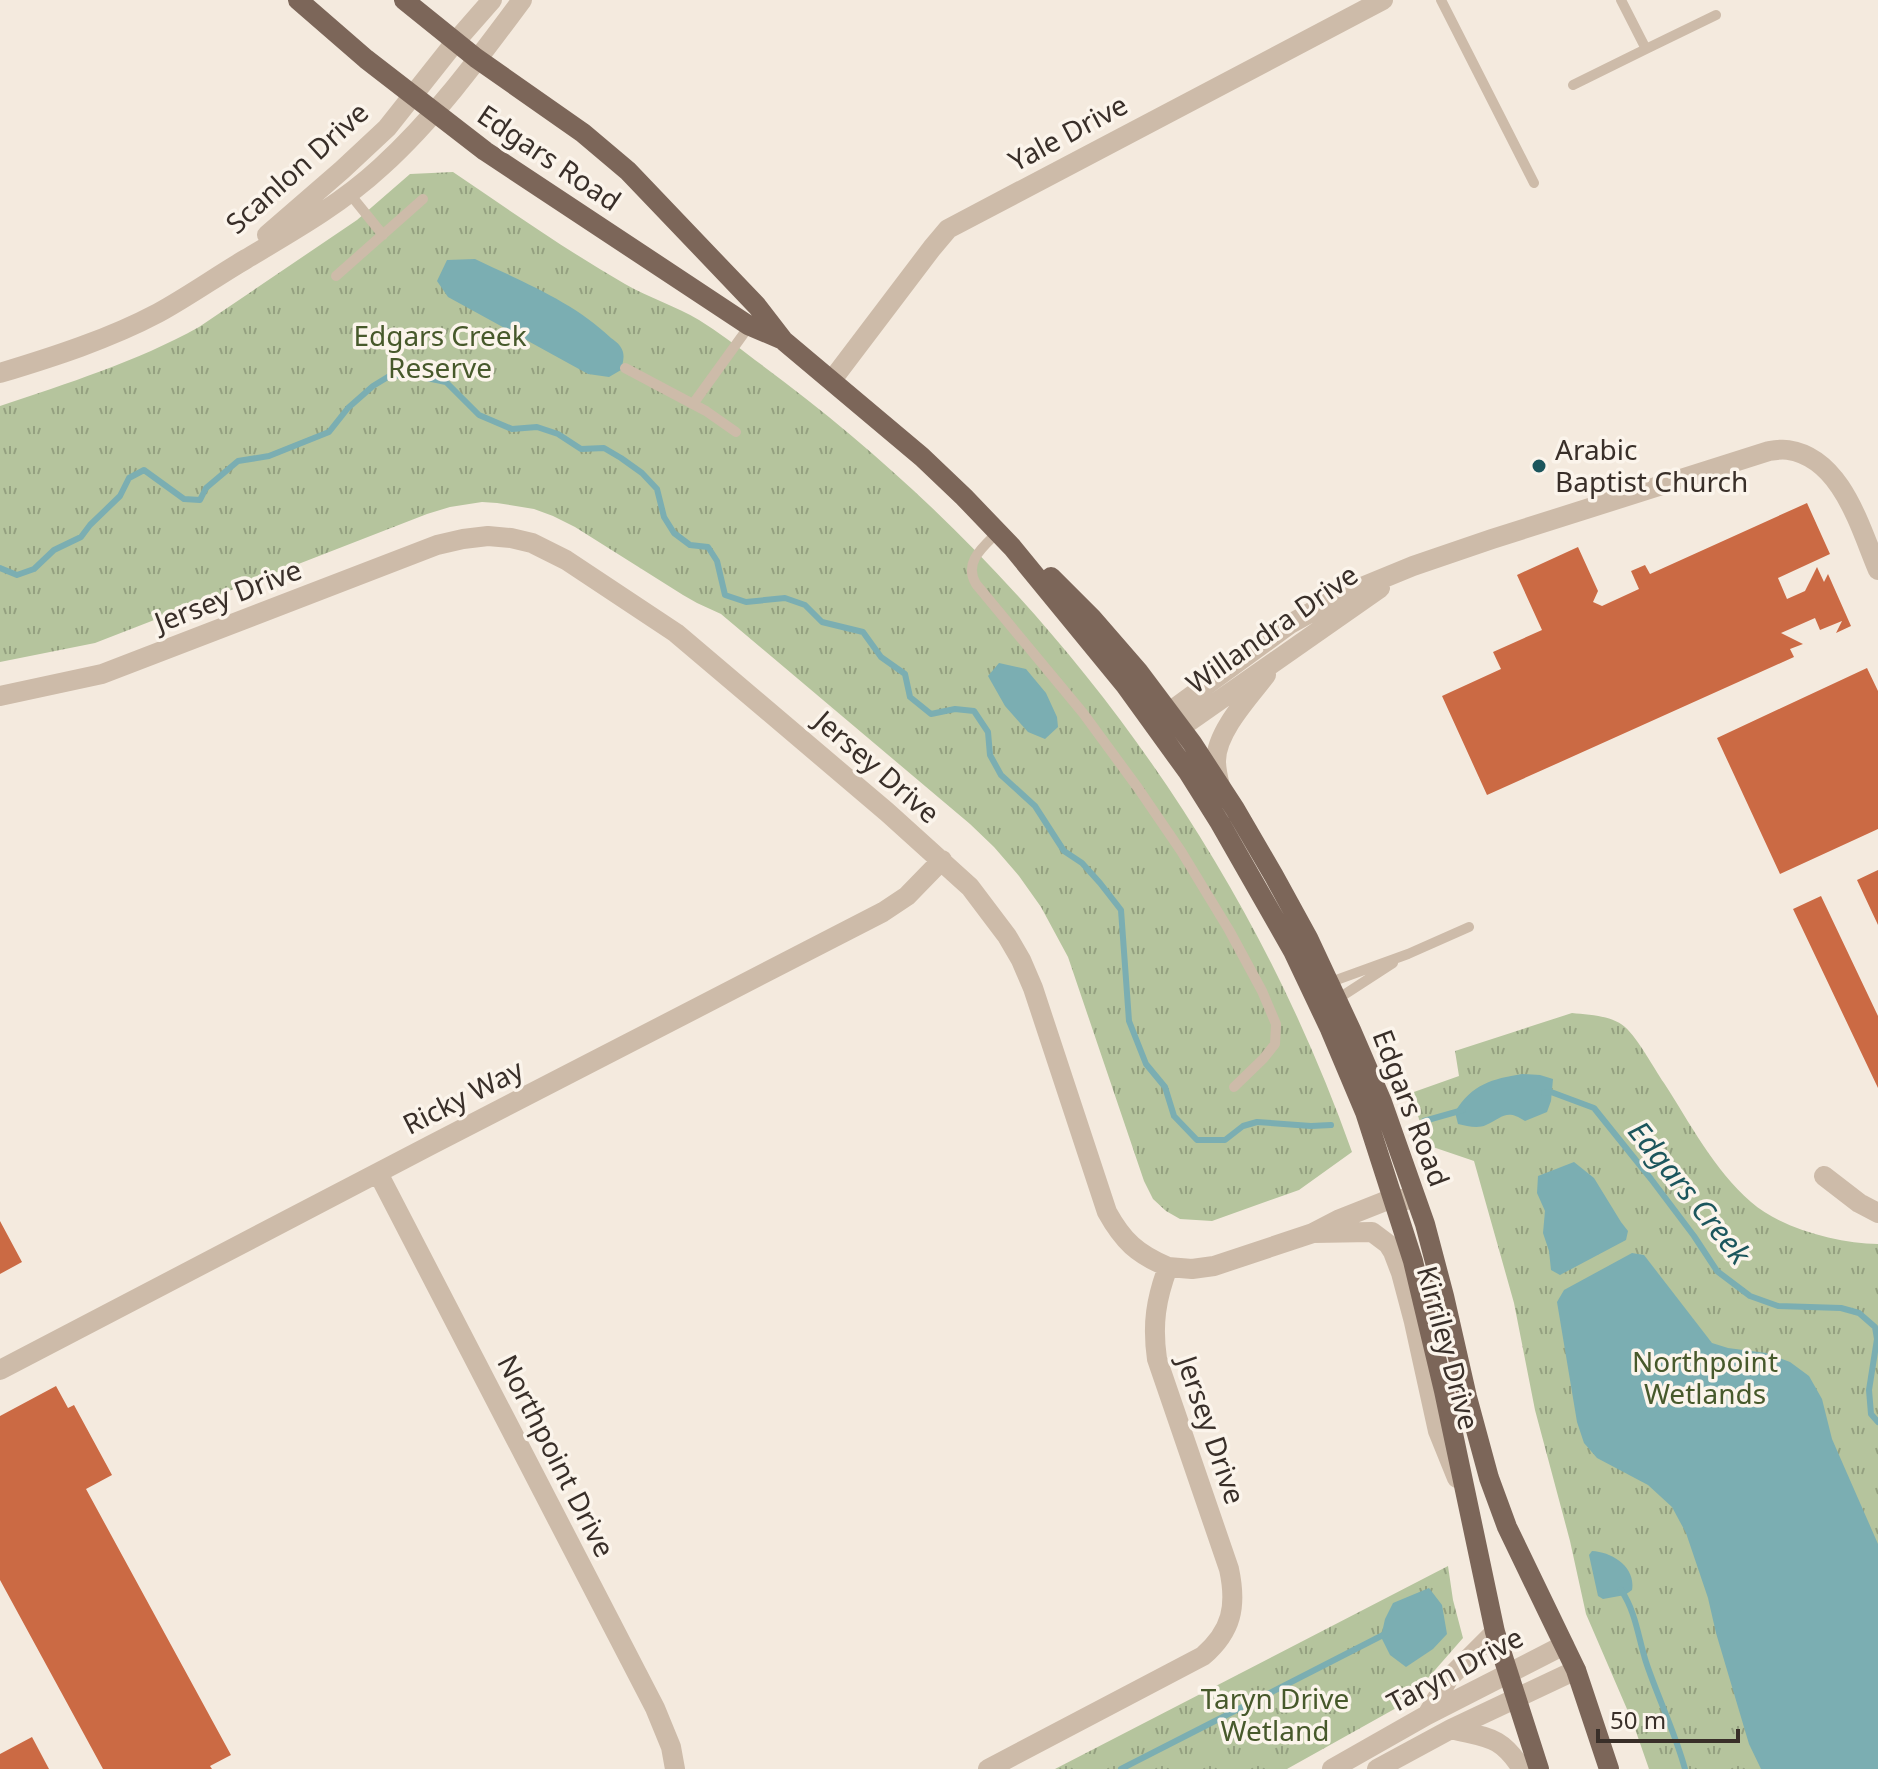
<svg xmlns="http://www.w3.org/2000/svg" width="1878" height="1769" font-family="'Noto Sans',sans-serif">
	<defs>
		<pattern id="park-tufts" width="24" height="20" patternUnits="userSpaceOnUse" patternTransform="scale(2)"><rect width="24" height="20" fill="#b5c49d"/><path d="M3 7l-1-3M5 7V3M7 7l1-3M15 17l-1-3M17 17v-4M19 17l1-3" fill="none" stroke="#94a080"/></pattern>
	</defs>
	<rect width="100%" height="100%" fill="#f4eade"/>
	<path fill="url(#park-tufts)" d="M453,172c56,38 113,78 172,112 24,14 51,22 74,36 19,12 38,26 56,40 273,199 484,473 597,792l-53,38 -87,31 -32,-2 -14,-8 -13,-12 -9,-18 -76,-224 -27,-50 -22,-31 -25,-29 -24,-23 -249,-210 -24,-11 -14,-8 -108,-68 -22,-11 -19,-7 -37,-6 -15,-1 -32,5 -23,7 -332,129 -95,19v-256c68,-23 136,-44 199,-79l158,-107 53,-46z
		M1572,1013c17,2 39,2 53,14 14,13 28,40 39,56 26,40 50,87 87,119 31,27 87,41 127,42v525h-229l-16,-46 -47,-109 -16,-73 -35,-131 -21,-107 -40,-142 -47,-16 -16,-52 48,-17 -4,-25z
		M1448,1566l5,34 10,38 -56,64 -120,67h-232z"/>
	<path fill="#7baeb2" d="M475,259c46,22 99,43 136,79 3,2 7,5 9,8 6,8 3,16 1,24l-12,7 -21,-3 -140,-77 -11,-16 10,-21z
		M999,663l27,6 20,24 11,24 1,10 -13,12 -17,-7 -23,-26 -17,-30z
		M1522,1074l18,1 13,4 -2,22 -4,11 -22,9c-19,-13 -23,-3 -39,4 -8,4 -19,1 -28,-1l-3,-12c17,-28 37,-33 67,-38z
		M1574,1162l20,16 27,44 7,9 -2,9 -66,35 -9,-5 -2,-19 -6,-18 2,-22 -8,-18 1,-17z
		M1632,1253l12,2 68,88 16,5 38,5 24,9 19,14 13,23 10,40 46,105v225h-117l-12,-25 -33,-111 -8,-35 -22,-65 -14,-26 -24,-22 -51,-27 -13,-15 -7,-21 -20,-120 7,-12z
		M1592,1551c20,1 44,16 40,39l-7,5 -22,4 -5,-3 -9,-41z
		M1429,1588l13,17 5,29 -14,15 -27,18 -16,-12 -9,-18 4,-18 8,-16z"/>
	<g fill="none" stroke-linecap="round" stroke-linejoin="round">
		<path stroke="#7baeb2" stroke-width="6" d="M0,568l17,7 17,-6 20,-19 27,-13 9,-12 30,-29 9,-18 15,-8 40,29 16,1 6,-12 32,-27 31,-5 60,-24 19,-24 25,-22 18,-11 31,2 24,5 33,33 33,14 25,-2 21,7 23,15 23,-1 17,10 21,15 15,16 7,28 10,16 16,12 18,2 9,14 8,34 21,7 39,-4 20,7 17,17 41,10 18,25 24,17 5,23 21,17 24,-5 19,2 14,21 2,23 11,20 34,31 29,45 18,12 18,20 21,27 8,111 17,43 19,23 9,29 23,24h28l18,-14 14,-4 54,4 20,-1
			M1544,1093l7,-1 43,16 57,71 43,57 23,35 33,25 28,10 63,2 18,5 16,14 2,12 -8,51 2,24 7,8
			M1424,1121l39,-11
			M1621,1590c15,22 17,47 25,72 12,36 29,70 39,107
			M1121,1769l264,-135"/>
	</g>
	<path fill="#cb6a44" d="M1807,503l23,51 -52,24 9,21 18,-8 12,-24 7,15 4,-8 23,52 -15,7 6,-12 -22,9 -5,-12 -34,15 22,11 -13,5 4,8 -307,138 -45,-99 59,-27 -8,-17 49,-22 -25,-55 61,-28 20,44 -5,11 9,4 37,-17 -8,-18 14,-6 5,9z
		M1867,668l11,23v138l-98,45 -63,-136z
		M1878,870v55l-21,-45z
		M1821,896l57,120v72l-85,-179z
		M0,1221l22,41 -22,12z
		M56,1386l12,22 6,-3 38,70 -26,14 145,266 -21,11 2,3h-109l-103,-189v-164z
		M32,1737l17,32h-49v-15z"/>
	<g fill="none" stroke-linecap="round" stroke-linejoin="round">
		<path stroke="#cdbba9" stroke-width="10" d="M1441,0l93,183
			M1621,0l25,49 70,-34
			M1573,85l73,-36
			M349,193l34,42
			M336,276l87,-77
			M625,368l81,43 30,21
			M693,404l57,-79
			M998,532c-15,15 -35,30 -22,52l107,129 55,75 43,63 48,79 33,61 14,33 -1,20 -12,15 -29,28
			M1328,983l80,-29 61,-27
			M1336,1000l57,-37"/>
		<path stroke="#cdbba9" stroke-width="20" d="M267,235l75,-65 45,-42 69,-87 36,-41
			M0,373c53,-16 109,-34 158,-60 31,-17 59,-37 88,-54 47,-28 95,-55 135,-92 54,-49 98,-109 141,-167
			M832,380l100,-132 16,-19 435,-229
			M0,696l102,-22 335,-129 26,-6 25,-3 23,2 21,5 34,17 110,73 211,179 83,75 37,49 14,24 12,28 74,224c16,29 30,42 61,55 -12,32 -16,57 -11,92l72,210c8,37 3,62 -26,87l-215,113
			M1157,721l133,-97 50,-28 73,-30 79,-27 277,-88c6,-1 13,-2 19,-1 54,8 72,78 90,120
			M1167,737l213,-149
			M1220,786c-2,-8 -4,-17 -4,-25 0,-29 33,-64 50,-86
			M378,1173l277,535 16,39 4,22
			M1824,1176l35,27 19,10
			M1313,1233l59,-1 16,12 5,8 8,21 13,49 24,109 19,47
			M1168,1267l24,2 22,-3 99,-33 27,-14 53,-21 14,2
			M0,1370l431,-225 452,-233 24,-16 35,-36
			M1427,1715l22,-37 46,-46
			M1451,1729c36,9 49,6 71,40
			M1332,1769l95,-54 137,-70
			M1377,1769l74,-40 125,-59"/>
		<path stroke="#7c6659" stroke-width="20" d="M298,0l68,59 119,92 263,174 33,14
			M404,0l72,58 107,75 45,38 129,135 27,35 138,116 42,40 48,50 113,138 63,87 32,51 73,128 37,78 35,83 48,149 31,130 51,241 44,137
			M1051,577l41,41 46,53 54,72 43,66 39,67 34,62 43,92 31,72 43,122 19,72 23,101 22,81 18,49 69,143 33,99"/>
	</g>
	<circle fill="#1c565d" stroke="#fbf4eb" stroke-width="3" cx="1539" cy="466" r="8"/>
	<g text-anchor="middle" stroke-width="7" stroke-linejoin="round" paint-order="stroke">
		<g font-size="28" fill="#392f29" stroke="#fbf4eb">
			<text transform="translate(1068 133) rotate(-28)" y="10">Yale Drive</text>
			<text transform="translate(549 158) rotate(34)" y="10">Edgars Road</text>
			<text transform="translate(297 168) rotate(-42)" y="10">Scanlon Drive</text>
			<text transform="translate(228 596) rotate(-21)" y="10">Jersey Drive</text>
			<text transform="translate(1272 629) rotate(-35)" y="10">Willandra Drive</text>
			<text transform="translate(877 767) rotate(41)" y="10">Jersey Drive</text>
			<text transform="translate(463 1097) rotate(-27)" y="10">Ricky Way</text>
			<text transform="translate(1411 1108) rotate(69)" y="10">Edgars Road</text>
			<text transform="translate(1448 1348) rotate(75)" y="10">Kirriley Drive</text>
			<text transform="translate(1211 1430) rotate(71)" y="10">Jersey Drive</text>
			<text transform="translate(556 1456) rotate(63)" y="10">Northpoint Drive</text>
			<text transform="translate(1455 1670) rotate(-28)" y="10">Taryn Drive</text>
		</g>
		<g font-size="28" fill="#47592b" stroke="#fbf4eb">
			<text x="440" y="346">Edgars Creek<tspan x="440" dy="32">Reserve</tspan></text>
			<text x="1705" y="1372">Northpoint<tspan x="1705" dy="32">Wetlands</tspan></text>
			<text x="1275" y="1709">Taryn Drive<tspan x="1275" dy="32">Wetland</tspan></text>
		</g>
		<g font-size="28" fill="#392f29" stroke="#fbf4eb" text-anchor="start">
			<text x="1555" y="460">Arabic<tspan x="1555" dy="32">Baptist Church</tspan></text>
		</g>
		<g font-size="30" font-style="italic" fill="#1c565d" stroke="#fbf4eb">
			<text transform="translate(1689 1193) rotate(51)" y="10">Edgars Creek</text>
		</g>
	</g>
	<path d="M1598 1729v12h140v-12" fill="none" stroke="#392f29" stroke-width="4"/>
	<text x="1610" y="1729" font-size="24" fill="#392f29" stroke="#fbf4eb" stroke-width="6" paint-order="stroke">50 m</text>
</svg>
